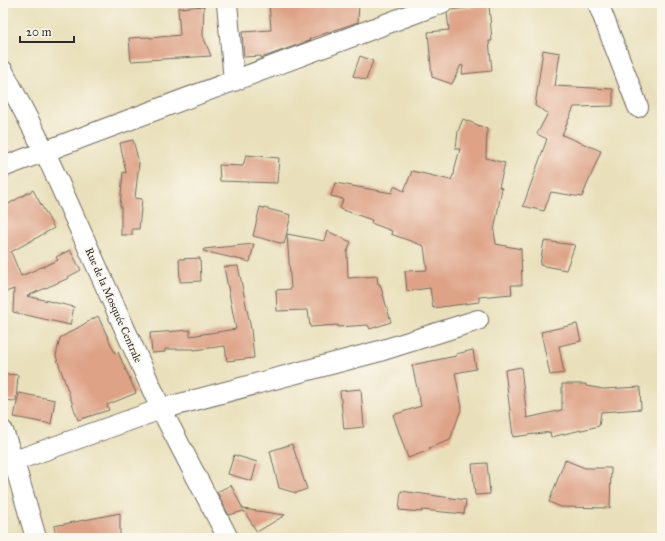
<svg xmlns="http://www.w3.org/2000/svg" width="665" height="541" font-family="'IM FELL Great Primer',serif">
	<rect width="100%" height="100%" fill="#fbf7ec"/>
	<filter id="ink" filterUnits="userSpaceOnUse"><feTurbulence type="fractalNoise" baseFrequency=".025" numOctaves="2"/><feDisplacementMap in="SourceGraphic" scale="8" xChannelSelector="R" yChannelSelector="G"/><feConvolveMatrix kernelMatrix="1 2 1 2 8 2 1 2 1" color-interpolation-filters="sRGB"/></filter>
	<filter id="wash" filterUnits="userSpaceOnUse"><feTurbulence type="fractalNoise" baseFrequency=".012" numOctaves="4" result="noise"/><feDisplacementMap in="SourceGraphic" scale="16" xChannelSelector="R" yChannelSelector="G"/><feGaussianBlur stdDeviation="0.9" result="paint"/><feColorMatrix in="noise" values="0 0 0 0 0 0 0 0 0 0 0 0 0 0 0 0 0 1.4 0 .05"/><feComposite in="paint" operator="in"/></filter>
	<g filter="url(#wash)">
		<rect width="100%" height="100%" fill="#e9e0bb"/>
		<g id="blocks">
			<path fill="#dea387" d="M269,3h90l-1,19 -49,17 2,1 -50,18v-2l-17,1 -2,-25 29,-2z
				M489,5l3,36h-3l3,30 -30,3 1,-8 -2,-1 -9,19 -20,-7 -4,-45 21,-2 -2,-17 4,-3z
				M204,6l-1,30 8,20 -80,5 -2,-23 21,-1v1l30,-3 -2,-27z
				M543,50l17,3 -5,33 58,3v17l-39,1 -12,28 39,16 -19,46 -31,-5 -7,19 -21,-5 24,-67 -10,-5 11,-21 -13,-7z
				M360,56l13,5 -7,19 -13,-4z
				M463,119l24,10 -1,29 19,5 -6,24 3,1 -8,43 2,13 25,5 1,36h-11l1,9 -33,3v5l-46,6 -3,-20 -23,3 -2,-20 22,-1 -3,-24 -33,-12 1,-3 -21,-8 1,-3 -32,-11 3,-10 -12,-3 4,-13 57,10 2,-7 10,5 8,-20 39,9 2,-5h1l1,-8 5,-18h-4l2,-18z
				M133,140l6,23 -4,35 7,1 -3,30h-7v6h-11v-29h-1l3,-34 3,1 -6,-30z
				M246,155l33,3 -2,25 -57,-2 -1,-16 24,1z
				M33,190l21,38 -43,24 10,24 37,-16 -2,-3 14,-7 11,20 -13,7 1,1 -42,18 47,11 -4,18 -57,-13 1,-23 -11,4v-86z
				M260,207l31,8 -7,29 -31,-8z
				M327,231l24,11 -4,10 1,26 29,-2 1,8h2l11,38 -21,7 -2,-4 -30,2v-2l-28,2 -2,-17 -31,1 -1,-21 15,-1 -4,-55 37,7z
				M544,241l31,4 -9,25 -26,-5z
				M254,244l-4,18 -47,-11 1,-2z
				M200,258l1,23 -21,1 -1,-23z
				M238,266l13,63 3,29 -27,3 -2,-15 -31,4v-1h-29v3l-13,1 -2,-20 40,-3v6l46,-7 -12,-62z
				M98,316l17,37 3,-1 18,41 -29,12 2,5 -31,10 -22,-64 4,-18z
				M577,324l4,17 -22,5 5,27 -14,2 -9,-43z
				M473,350l3,19 -21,4 7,34 -12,33 -21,8 1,2 -22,8 -15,-43 28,-9 -9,-41 44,-9v-2z
				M521,367l6,51 35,-8v-26h24v2l17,3 37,-2 1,22 -40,3 -2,14 -48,11 -1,-5 -37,5 -8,-67z
				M4,374l14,1 -2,26 -13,-1z
				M361,389l3,38 -20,2 -4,-38z
				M19,393l36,7 -4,24 -37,-7z
				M292,444l15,45 -11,4 -17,-5 -9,-37z
				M234,455l23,7 -5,19 -24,-7z
				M565,460l20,8h26l-1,40 -49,-1 -12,-5z
				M487,463l3,31 -15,1 -3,-31z
				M231,485l12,24 42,6 -28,17 -13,-21 -15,4 -12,-23z
				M401,491l65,9 -2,14 -42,-4v2l-23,-2z
				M120,513v25h-64l-2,-12z"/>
		</g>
	</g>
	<g filter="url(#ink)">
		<use href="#blocks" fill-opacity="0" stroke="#6e6a5d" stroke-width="1"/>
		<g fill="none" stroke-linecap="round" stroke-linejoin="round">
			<defs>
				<path id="street" d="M227,3l7,78
					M598,3l40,104
					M3,71l42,81 116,257 67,129
					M3,167l439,-164
					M3,431l11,31 22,76
					M3,465l158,-56 219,-58 98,-31"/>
			</defs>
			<use href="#street" stroke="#6e6a5d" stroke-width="22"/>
			<use href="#street" stroke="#fff" stroke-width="20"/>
		</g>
	</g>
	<g text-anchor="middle" stroke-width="4" stroke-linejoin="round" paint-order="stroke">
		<g font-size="11" fill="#2b2b2b" stroke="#fbf7ec">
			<text transform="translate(114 305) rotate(66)" y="4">Rue de la Mosquée Centrale</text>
		</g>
	</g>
	<rect width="665" height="541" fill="none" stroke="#fbf7ec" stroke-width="16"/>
	<path d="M20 36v6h54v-6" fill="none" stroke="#2b2b2b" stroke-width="2"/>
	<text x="26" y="36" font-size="12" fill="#2b2b2b" stroke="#fbf7ec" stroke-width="3" paint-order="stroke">20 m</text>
</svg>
